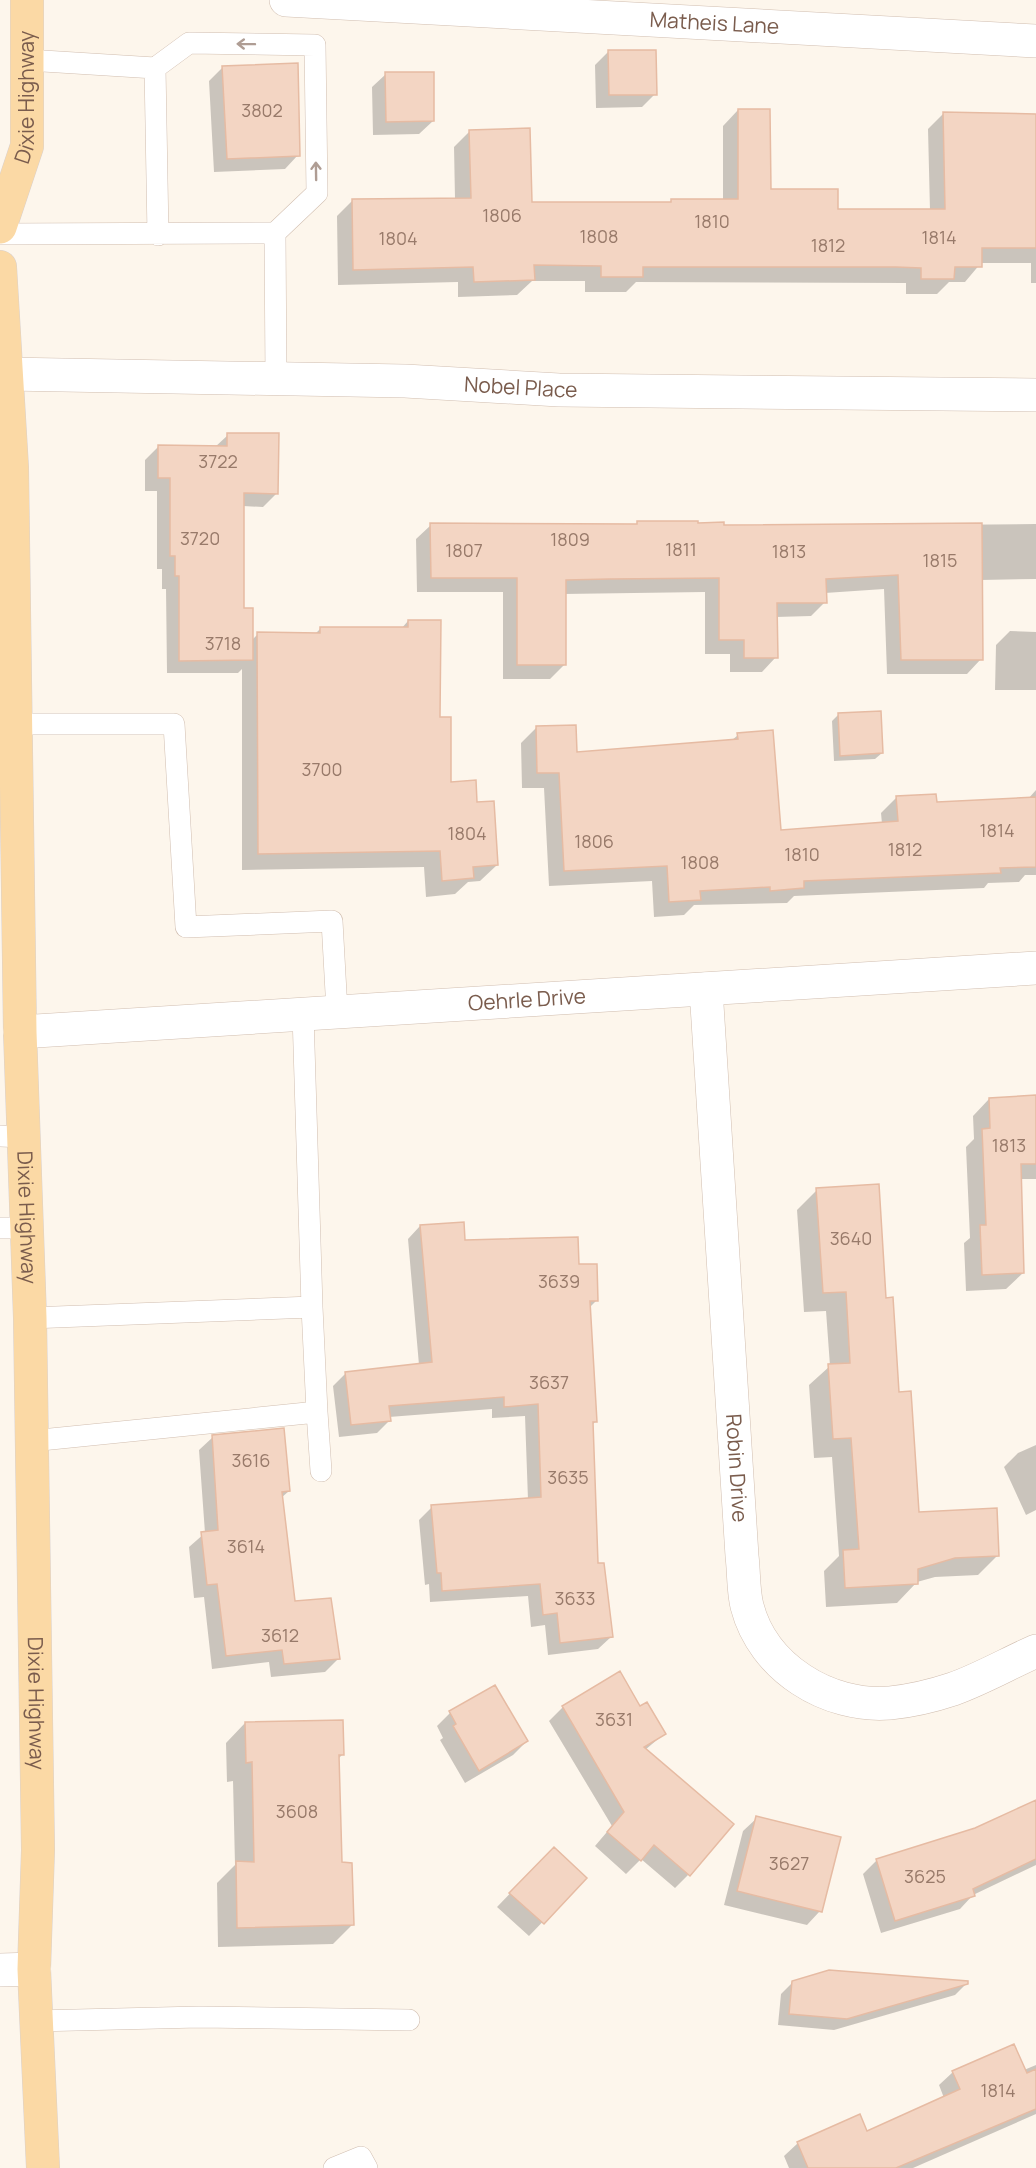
<svg xmlns="http://www.w3.org/2000/svg" width="1036" height="2168" font-family="Manrope,sans-serif">
	<rect width="100%" height="100%" fill="#fdf6ec"/>
	<path fill="#0003" d="M609,51l46,43 -13,13 -46,1 -1,-43z
		M223,67l75,88 -13,14 -71,3 -5,-91z
		M386,74l47,47 -14,13 -46,1 -1,-48z
		M738,110l31,80 68,21h93l-2,-82 16,-16 92,2v168h-5v-20h-50l-16,19h-16l-12,12h-31v-11l-270,-1 -10,10h-41v-11h-53l-15,14 -59,2v-15l-120,3 -1,-69 16,-16 102,-1 -1,-52 16,-16 61,72 137,1 3,-3 52,-1v-74z
		M228,435l49,58 -14,14 -20,-1 -1,103 10,31 6,-6 56,1 6,-6h81l7,-8 30,98 11,64 27,21 21,61 -17,16 -12,1 -13,12 -29,3 -2,-30 -182,3v-201l-4,4h-71l-1,-84h-4v-20h-5v-78h-12v-31l13,-13h57z
		M638,523l84,4 314,-3v55l-55,1v79l-14,15h-80l-3,-85 -59,4v9l-14,14 -35,1v40l-14,15h-32v-18h-25v-62l-141,2 1,70 -15,15h-47v-87h-86l-1,-53 15,-14h204z
		M1010,631l26,1v58h-41l1,-45z
		M838,715l44,38 -7,6 -41,2 -2,-40z
		M536,728l39,25 156,-12 7,-6 41,97 103,-8 -1,-11 16,-16 38,7 93,-5 8,-9v85h-11l-6,7 -31,1 -4,5 -190,8 -7,7 -93,2 -10,10 -30,2 -2,-36 -103,5 -5,-98h-22l-1,-45z
		M1036,1097v82h-16l3,94 -17,16 -40,2 -2,-48 6,-5 -4,-91 8,-8 -1,-23 16,-17z
		M817,1190l67,109 34,215 80,41 -20,20 -43,2 -18,5 -20,21 -71,4 -2,-36 15,-15 -7,-99 -18,1 -5,-73 21,-19 -4,-55 -22,1 -7,-102z
		M420,1226l43,16 115,23 19,35 -8,8 7,113 -4,4 5,140 14,72 -13,12 -50,6 -3,-30 -14,2 -3,-31 -98,6 -1,-18 -4,1 -6,-65 13,-13 96,-7 -3,-84 -33,2v-9l-103,8v4l-12,12 -38,4 -6,-51 13,-13 73,-8 -11,-126z
		M213,1437l76,54 -8,7 12,105 45,56 -13,13 -54,5 -2,-15 -57,7 -8,-72 -10,1 -5,-51 16,-14 -6,-83z
		M1036,1445v65l-10,5 -22,-48 14,-14z
		M619,1673l21,35 24,26 -19,16 43,125 -13,13 -34,-29 -15,15 -31,-28 17,-20 -63,-105 14,-14z
		M450,1713l77,28 -14,14 -48,28 -25,-43 3,-2 -6,-12z
		M245,1723l98,31 -5,5 2,105 12,61 -19,19 -115,3 -1,-64 18,-18 -2,-84 -6,1 -1,-39z
		M1036,1802v63l-63,30 -13,14 -79,24 -18,-59 14,-14 99,-31z
		M757,1818l63,93 -13,14 -83,-20 19,-74z
		M540,1862l45,16 -56,58 -32,-29z
		M793,1982l174,1 -12,12 -121,35 -56,-5 3,-31z
		M1036,2065v49l-123,54h-124l-5,-12 14,-13 68,-10 78,-35 -5,-13 14,-13 71,-2z"/>
	<path fill="#f3d5c3" stroke="#e6bba3" stroke-width="1.5" d="M608,50h48l1,45h-48z
		M298,63l2,93 -73,3 -5,-93z
		M385,72h49v49l-48,1z
		M738,109h32l1,80h67v20h107l-2,-97 93,2v134h-54v19h-27l-1,12h-33v-11l-25,-1h-253v10h-42v-11l-67,-1 1,15 -61,2 -1,-15 -120,3 -1,-71 119,-1 -2,-68 61,-2 2,74h139v-3h67z
		M227,433h52l-1,61 -34,-1v115h9v52l-74,1v-85h-4v-20h-5v-78h-12v-33l69,1z
		M637,521h61v2l26,-1v3l258,-2 1,137h-82l-3,-85 -72,4 1,24h-50l1,55h-34v-18h-25v-62l-110,1 -43,1v85h-49v-87h-86l-1,-55 207,1z
		M408,620h33l-1,97h11v65l25,-2 1,22 17,-1 4,64 -25,2 1,11 -32,3 -2,-30 -182,3 -1,-222 63,1v-6h88z
		M881,711l2,42 -43,3 -2,-43z
		M576,725l1,27 161,-13 -1,-6 36,-3 8,100 117,-9 -2,-25 40,-2 1,8 99,-5v70l-36,1 1,5 -197,8v7l-34,3v-4l-70,4 1,9 -32,2 -2,-36 -103,5 -5,-98h-22l-1,-47z
		M1036,1095v69h-15l3,109 -42,2 -2,-50h6l-4,-96 8,-1 -1,-30z
		M879,1184l7,114 7,-1 6,95 12,-1 8,121 78,-4 2,48 -44,2 -37,11v15l-73,4 -2,-38 16,-1 -8,-111 -18,1 -5,-75 22,-1 -4,-71 -23,1 -7,-105z
		M464,1222l1,18 113,-3 1,27h18l1,37h-8l7,121h-4l5,141h6l9,74 -53,6 -3,-30 -14,2 -3,-31 -98,7 -1,-18h-4l-6,-68 110,-8 -3,-93 -34,3v-10l-115,9 2,15 -40,4 -6,-53 87,-10 -12,-137z
		M284,1428l6,63 -8,1 13,109 36,-3 9,61 -56,5 -2,-14 -56,6 -9,-72 -10,1 -6,-53 17,-2 -6,-95z
		M620,1671l20,35 7,-4 19,32 -22,13 90,77 -44,52 -36,-31 -13,16 -34,-29 17,-20 -62,-106z
		M495,1685l33,56 -49,30 -26,-45 3,-2 -7,-13z
		M343,1720l1,35h-5l3,107 10,1 2,62 -117,3 -1,-67 18,1 -2,-100 -6,1 -1,-41z
		M1036,1800v59l-63,30 2,7 -80,25 -19,-62 99,-31z
		M756,1816l85,21 -19,75 -85,-21z
		M554,1847l33,31 -43,46 -35,-31z
		M829,1970l139,11v3l-121,35 -58,-5 3,-33z
		M1014,2044l13,29 9,-4v40l-140,59h-88l-11,-26 63,-28 7,17 93,-42 -8,-18z"/>
	<g fill="none" stroke-linecap="round" stroke-linejoin="round">
		<defs>
			<path id="service" d="M27,60l128,8 3,167
				M155,68l34,-25 126,2 2,148 -42,40
				M0,234l275,-1 1,146
				M17,724h157l12,203 146,-6 5,90
				M0,1136l24,1
				M0,1228h27
				M312,1307l5,105
				M30,1318l282,-11 -9,-293
				M31,1441l286,-29 4,59
				M35,2021l164,-4 210,3
				M334,2168l27,-11 6,11"/>
			<g id="minor">
				<path id="s1" d="M286,0l750,41"/>
				<path id="s2" d="M7,374l398,7 154,9 477,5"/>
				<path id="s3" d="M706,989l36,567c2,16 1,34 5,50 16,62 81,102 143,97 20,-2 45,-8 63,-14 28,-10 56,-26 83,-38"/>
				<path id="s4" d="M20,1032l1016,-64"/>
				<path d="M0,1970l34,-1"/>
			</g>
			<g id="primary">
				<path id="s5" d="M0,227l27,-81v-146"/>
				<path id="s6" d="M0,267l12,201 8,564 10,286 8,532 -4,119 9,199"/>
			</g>
		</defs>
		<use href="#service" stroke="#d1beb0" stroke-width="22"/>
		<use href="#minor" stroke="#d1beb0" stroke-width="34"/>
		<use href="#primary" stroke="#dad1cd" stroke-width="34"/>
		<use href="#service" stroke="#fff" stroke-width="21"/>
		<use href="#minor" stroke="#fff" stroke-width="33"/>
		<use href="#primary" stroke="#fbd9a5" stroke-width="33"/>
	</g>
	<defs><path id="oneway-shaft" d="M-6 0H5M1.5-3L5.5 0L1.5 3" fill="none" stroke-width="1.6" stroke-linecap="round" stroke-linejoin="round" transform="scale(1.5)"/></defs>
	<g stroke="#af9d94">
		<use href="#oneway-shaft" transform="translate(246 44) rotate(-179)"/>
		<use href="#oneway-shaft" transform="translate(316 171) rotate(-91)"/>
	</g>
	<g text-anchor="middle" stroke-width="6" stroke-linejoin="round" paint-order="stroke">
		<g font-size="18" fill="#987a6a">
			<text x="262" y="117">3802</text>
			<text x="502" y="222">1806</text>
			<text x="712" y="228">1810</text>
			<text x="599" y="243">1808</text>
			<text x="939" y="244">1814</text>
			<text x="398" y="245">1804</text>
			<text x="828" y="252">1812</text>
			<text x="218" y="468">3722</text>
			<text x="200" y="545">3720</text>
			<text x="570" y="546">1809</text>
			<text x="681" y="556">1811</text>
			<text x="464" y="557">1807</text>
			<text x="789" y="558">1813</text>
			<text x="940" y="567">1815</text>
			<text x="223" y="650">3718</text>
			<text x="322" y="776">3700</text>
			<text x="997" y="837">1814</text>
			<text x="467" y="840">1804</text>
			<text x="594" y="848">1806</text>
			<text x="905" y="856">1812</text>
			<text x="802" y="861">1810</text>
			<text x="700" y="869">1808</text>
			<text x="1009" y="1152">1813</text>
			<text x="851" y="1245">3640</text>
			<text x="559" y="1288">3639</text>
			<text x="549" y="1389">3637</text>
			<text x="251" y="1467">3616</text>
			<text x="568" y="1484">3635</text>
			<text x="246" y="1553">3614</text>
			<text x="575" y="1605">3633</text>
			<text x="280" y="1642">3612</text>
			<text x="614" y="1726">3631</text>
			<text x="297" y="1818">3608</text>
			<text x="789" y="1870">3627</text>
			<text x="925" y="1883">3625</text>
			<text x="998" y="2097">1814</text>
		</g>
		<g font-size="21" fill="#7a5c4d" stroke="#fffaf3">
			<text dy="7" stroke="none"><textPath href="#s1" startOffset="429">Matheis Lane</textPath></text>
			<text dy="7" stroke="none"><textPath href="#s5" startOffset="134">Dixie Highway</textPath></text>
			<text dy="7" stroke="none"><textPath href="#s2" startOffset="514">Nobel Place</textPath></text>
			<text dy="7" stroke="none"><textPath href="#s4" startOffset="508">Oehrle Drive</textPath></text>
			<text dy="7" stroke="none"><textPath href="#s6" startOffset="951">Dixie Highway</textPath></text>
			<text dy="7" stroke="none"><textPath href="#s3" startOffset="480">Robin Drive</textPath></text>
			<text dy="7" stroke="none"><textPath href="#s6" startOffset="1437">Dixie Highway</textPath></text>
		</g>
	</g>
</svg>
